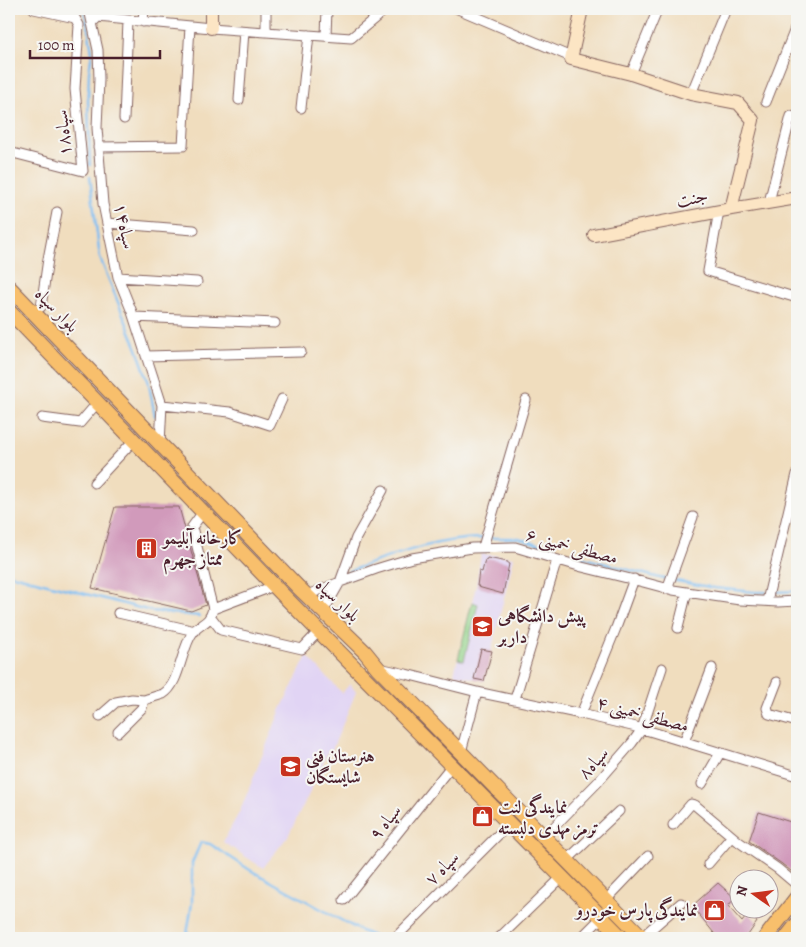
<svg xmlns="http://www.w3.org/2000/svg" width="806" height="947" font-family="Alegreya,Amiri,serif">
	<rect width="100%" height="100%" fill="#f6f6f2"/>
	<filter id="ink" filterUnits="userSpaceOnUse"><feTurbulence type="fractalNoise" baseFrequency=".02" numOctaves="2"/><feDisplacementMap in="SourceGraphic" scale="10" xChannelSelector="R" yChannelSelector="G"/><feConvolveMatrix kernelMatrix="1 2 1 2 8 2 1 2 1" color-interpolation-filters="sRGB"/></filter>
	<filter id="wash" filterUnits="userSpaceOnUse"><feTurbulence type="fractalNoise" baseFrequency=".0096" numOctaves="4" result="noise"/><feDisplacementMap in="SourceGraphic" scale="20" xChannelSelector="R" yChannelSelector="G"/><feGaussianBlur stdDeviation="1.12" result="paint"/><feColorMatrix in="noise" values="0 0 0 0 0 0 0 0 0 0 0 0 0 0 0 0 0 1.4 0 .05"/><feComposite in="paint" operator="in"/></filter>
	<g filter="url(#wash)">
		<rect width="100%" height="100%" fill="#f0ddbe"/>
		<path fill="#e1d4f4" d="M481,554l33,3 -30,124 -30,-7 22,-88z
			M307,656l35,37 8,-9 6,8 -24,58 -3,-1 -14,33 -27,54 -25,32 -40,-26 17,-31 41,-102z"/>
		<path fill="#93d38a" stroke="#6e795a" d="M472,602l6,2 -14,57 -6,-2z"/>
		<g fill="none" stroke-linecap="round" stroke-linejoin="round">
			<path stroke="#7dbdf2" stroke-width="2.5" d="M83,9l5,17 4,27 -3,18 -1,30 2,64
				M90,177l10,81 37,91 11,31 7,36
				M488,538h31l50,16 91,24 55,10 40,4h11
				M349,571c43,-15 87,-33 134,-33
				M9,574l142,37 48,5
				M771,592l26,-1
				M185,938l2,-4 5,-31v-40l9,-21 9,2 40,26 111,61 17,7"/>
		</g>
		<g id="blocks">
			<path fill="#d19abb" d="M115,507h64l27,98 -15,6 -99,-23z
				M487,558l21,4v2h1l-6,30 -25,-7 1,-1h-2l2,-15 3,1 3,-12 2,-1z
				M481,649l11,2 -8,30 -10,-2z
				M759,812l38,12v49l-1,2 -14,-11 -33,-23z
				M718,883l17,15 -7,8 14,16 7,-9 8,9 -11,16h-28l-26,-32z"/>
		</g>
	</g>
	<g filter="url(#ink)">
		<use href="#blocks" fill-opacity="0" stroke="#84625e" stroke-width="1"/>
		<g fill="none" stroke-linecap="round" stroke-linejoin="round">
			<defs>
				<path id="street" d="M89,9l9,41 1,29 -2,49 6,76 15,73 14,35 30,93 -2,38
					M458,9l113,48
					M93,22l5,-5 113,11 140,10 35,-29
					M143,22l1,-13
					M266,32v-23
					M326,36l1,-27
					M631,74l27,-65
					M691,94l35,-85
					M239,100l5,-69
					M766,102l31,-78
					M301,108l8,-73
					M124,119l4,-98
					M98,147l85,-1 7,-120
					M9,152l74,19 -8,-82 4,-64 -4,-7 -41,-9
					M769,202l22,-86
					M719,211l-11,60 89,27
					M107,223l87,7
					M118,277l79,5
					M33,312l8,-5 7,-48 9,-47
					M134,317l141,6
					M146,356l155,-4
					M162,405l68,7 40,13 12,-26
					M42,418l38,5 18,-21
					M94,483l40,-43
					M203,512l-11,15 21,82
					M483,547l43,-147
					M667,589l26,-72
					M307,595l33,-13 36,-13 36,-11 60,-10 43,-1 67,20 61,15 30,8 67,10 38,2 19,-1
					M767,601l30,-127
					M213,609l61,-23
					M323,612l17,-30 16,-44 27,-48
					M118,613l77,18
					M211,617l10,13 81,19 17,-18
					M678,628l9,-36
					M379,668l27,6 71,18 104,22 55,13 161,49
					M777,682l-10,26 2,6 28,8
					M515,699l42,-139
					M581,714l35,-86 18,-49
					M100,716l16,-14 16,-3 12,1
					M118,732l24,-24 2,-8c6,-2 13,-4 19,-6 17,-10 18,-46 30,-62 9,-10 16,-8 20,-23
					M684,742l28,-74
					M461,752l16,-60
					M702,784l18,-31
					M673,825l18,-21 4,1 44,37 39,27 19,16
					M544,837l54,-55 34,-39 10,-14 20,-61
					M567,860l52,-49
					M708,864l24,-28
					M344,900l108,-135
					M606,900l42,-44
					M398,935l111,-111
					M642,937l39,-34
					M499,938l63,-61
					M581,938l21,-21"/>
				<path id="secondary" d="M582,9l-11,50 60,15 60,20 47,9 15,17 -22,89
					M211,28v-19
					M594,235l137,-26 66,-11"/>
				<path id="primary" d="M9,287l289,300 67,65 13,16 265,270
					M9,311l276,286 337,341
					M765,938l32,-41
					M786,938l11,-14"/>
			</defs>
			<use href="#street" stroke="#84625e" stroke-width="11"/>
			<use href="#secondary" stroke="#84625e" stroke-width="14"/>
			<use href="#primary" stroke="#84625e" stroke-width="16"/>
			<use href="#street" stroke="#fff" stroke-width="9"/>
			<use href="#secondary" stroke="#fce5c4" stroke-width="12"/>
			<use href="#primary" stroke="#f8bf6c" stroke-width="14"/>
		</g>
	</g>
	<defs>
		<symbol id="building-square" viewBox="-11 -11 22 22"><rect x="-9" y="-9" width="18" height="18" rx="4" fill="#c8321e" stroke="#f6f6f2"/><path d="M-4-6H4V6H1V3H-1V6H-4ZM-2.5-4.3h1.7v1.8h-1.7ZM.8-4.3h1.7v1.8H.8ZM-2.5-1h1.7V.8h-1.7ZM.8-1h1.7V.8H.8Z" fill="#fff"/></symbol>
		<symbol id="school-square" viewBox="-11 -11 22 22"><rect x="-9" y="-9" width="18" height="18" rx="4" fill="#c8321e" stroke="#f6f6f2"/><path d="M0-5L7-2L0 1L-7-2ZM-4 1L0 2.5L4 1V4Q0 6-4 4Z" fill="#fff"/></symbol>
		<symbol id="shop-square" viewBox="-11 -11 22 22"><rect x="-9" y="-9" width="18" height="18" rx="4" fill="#c8321e" stroke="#f6f6f2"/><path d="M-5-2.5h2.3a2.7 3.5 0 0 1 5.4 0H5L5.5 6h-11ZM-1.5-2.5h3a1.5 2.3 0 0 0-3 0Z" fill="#fff"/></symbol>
	</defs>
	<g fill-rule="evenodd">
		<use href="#building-square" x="134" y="536" width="25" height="25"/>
		<use href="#school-square" x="470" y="614" width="25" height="25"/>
		<use href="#school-square" x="278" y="754" width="25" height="25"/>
		<use href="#shop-square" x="470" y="804" width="25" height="25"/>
		<use href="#shop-square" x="702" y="898" width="25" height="25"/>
	</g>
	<g text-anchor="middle" stroke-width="4" stroke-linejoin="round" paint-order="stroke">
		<g font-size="18" fill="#4a1f2b" stroke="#f6f6f2">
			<text transform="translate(63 133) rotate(-95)" y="6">سپاه۱۸</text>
			<text transform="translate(692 198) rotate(-11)" y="6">جنت</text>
			<text transform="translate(125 226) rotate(78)" y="6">سپاه۱۴</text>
			<text transform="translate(57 310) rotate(46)" y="6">بلوار سپاه</text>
			<text transform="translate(572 546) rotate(15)" y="6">مصطفی خمینی ۶</text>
			<text transform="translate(338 600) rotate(44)" y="6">بلوار سپاه</text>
			<text transform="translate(643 714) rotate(15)" y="6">مصطفی خمینی ۴</text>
			<text transform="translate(593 763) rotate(-48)" y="6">سپاه۸</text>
			<text transform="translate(385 822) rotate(-51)" y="6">سپاه ۹</text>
			<text transform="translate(442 868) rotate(-45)" y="6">سپاه ۷</text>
		</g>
		<g font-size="18" font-weight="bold" fill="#4a1f2b" stroke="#f6f6f2" text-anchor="start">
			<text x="163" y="544">کارخانه آبلیمو<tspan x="163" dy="21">ممتاز جهرم</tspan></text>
			<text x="498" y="622">پیش دانشگاهی<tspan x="498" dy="21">داربر</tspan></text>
			<text x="306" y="762">هنرستان فنی<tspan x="306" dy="21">شایستگان</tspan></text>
			<text x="498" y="813">نمایندگی لنت<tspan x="498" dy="21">ترمز مهدی دلبسته</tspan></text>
			<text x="698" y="916" text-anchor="end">نمایندگی پارس خودرو</text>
		</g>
	</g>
	<rect width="806" height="947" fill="none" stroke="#f6f6f2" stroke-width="30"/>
	<g transform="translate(754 894) rotate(284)"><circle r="24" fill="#f6f6f2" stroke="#b1a0a2"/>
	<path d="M0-4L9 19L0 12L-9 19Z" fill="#c8321e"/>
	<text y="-8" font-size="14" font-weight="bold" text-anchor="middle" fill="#4a1f2b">N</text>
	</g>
	<path d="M30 50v8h130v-8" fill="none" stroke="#4a1f2b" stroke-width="2.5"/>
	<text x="38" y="50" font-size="15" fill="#4a1f2b" stroke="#f6f6f2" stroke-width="4" paint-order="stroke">100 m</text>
</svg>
